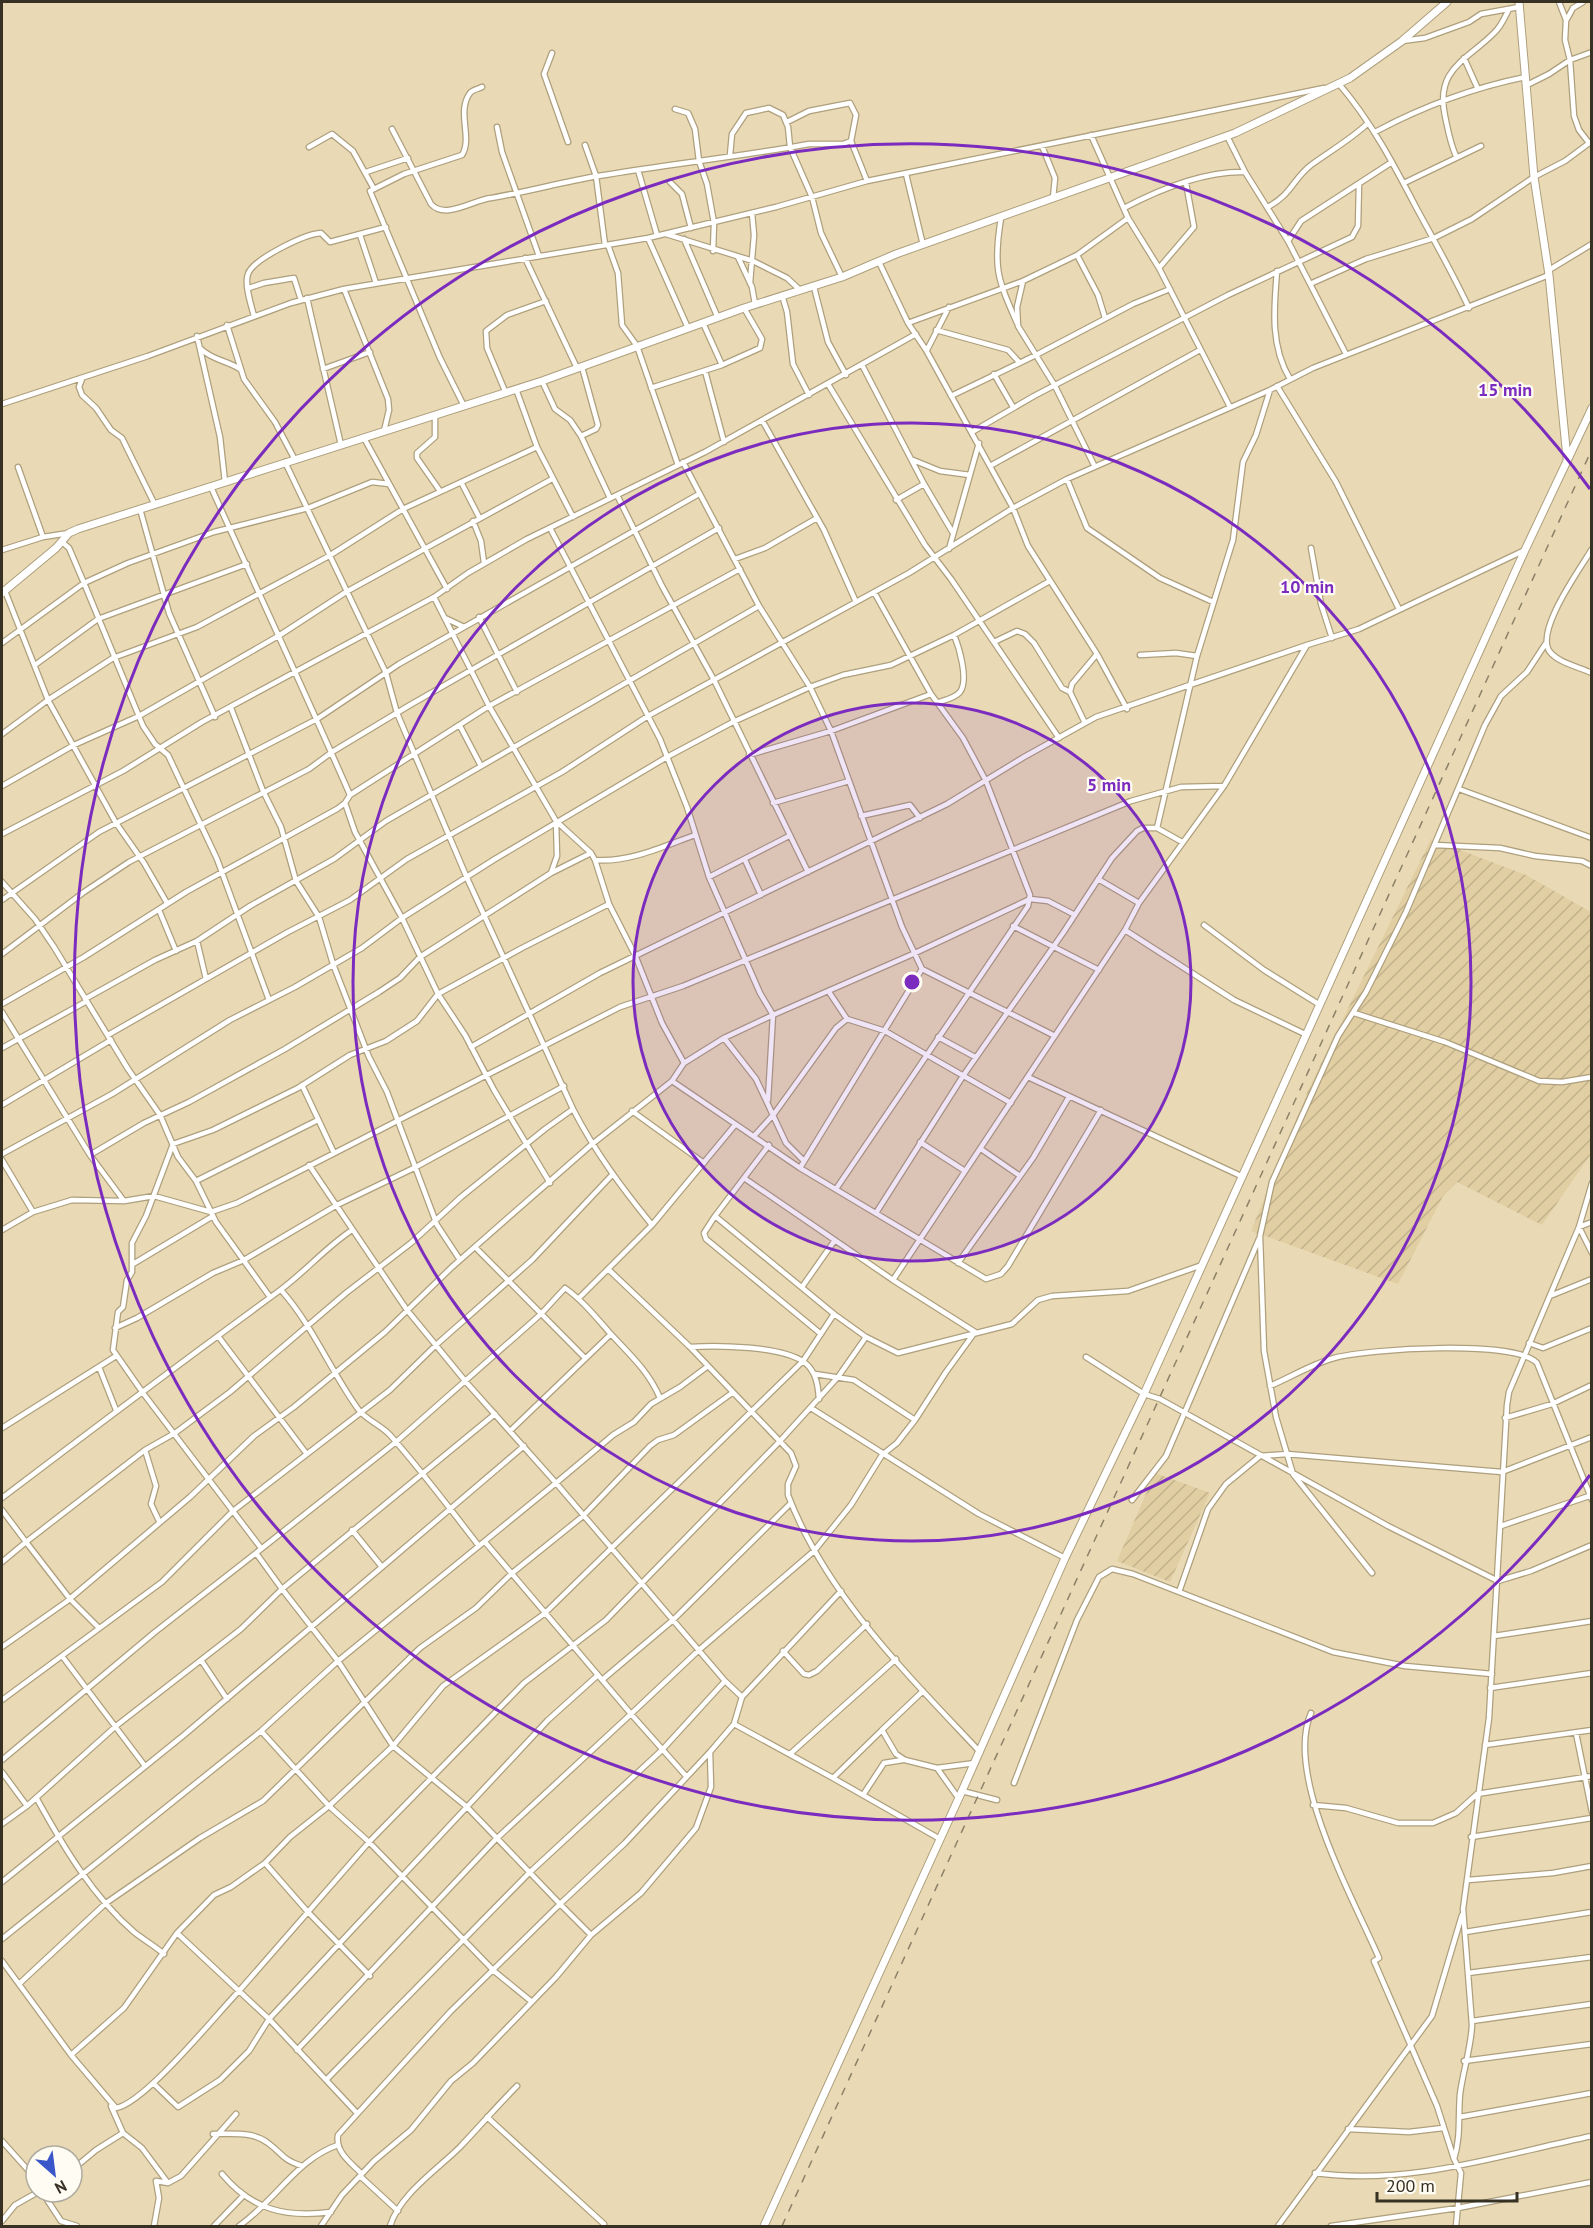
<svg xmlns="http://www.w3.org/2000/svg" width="1593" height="2228" font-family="'PT Sans',sans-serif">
	<defs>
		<pattern id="industrial-furrows" width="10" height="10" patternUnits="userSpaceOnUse" patternTransform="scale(1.5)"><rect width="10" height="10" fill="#e1cfa3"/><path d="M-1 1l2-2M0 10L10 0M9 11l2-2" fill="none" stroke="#c2b28c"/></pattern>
	</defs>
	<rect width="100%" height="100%" fill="#e9dab5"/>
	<path fill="url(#industrial-furrows)" d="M1431,839l95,36 65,37v242l-49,71 -85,-43 -14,14 -45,88 -147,-53 58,-143z
		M1155,1473l55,20 -40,89 -53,-21z"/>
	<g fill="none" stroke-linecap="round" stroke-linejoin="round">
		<defs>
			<path id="street" d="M1559,2l7,18 -1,20 5,20 4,56 5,14 10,13
				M1567,19l6,-11 10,-6
				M1402,41l23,-3 44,-16 12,-8 38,-7
				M552,53l-8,21 24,68
				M1464,58l13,29
				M1339,84c32,37 55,81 78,125 18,33 36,65 52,99
				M1527,85l22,-11 21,-14 22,-8
				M675,109l13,4 7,16 4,32 8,23 7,39 -1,28
				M787,122l22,-11 41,-8 6,12 -5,26 16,40
				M497,127l5,25 37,104
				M392,129l39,75c14,16 42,-4 60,-6 36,-6 71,-16 107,-22 70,-12 141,-19 211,-32h34l8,-3
				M1375,132c49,-26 96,-44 151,-55
				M1091,135l37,83 31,50 71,139
				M1227,136l18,36 43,69 58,113
				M585,145l11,31 9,69
				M1042,146l13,32 -2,20
				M309,147l23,-13 21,17 21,38
				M730,155l2,-21 14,-21 23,-5 14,7 5,12 2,20 22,50 9,36 21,44
				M1456,156c-6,-13 -8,-26 -11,-40 -10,-47 21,-55 49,-83 7,-6 11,-16 15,-24
				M638,170l19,65
				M366,172l42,-14
				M906,174l17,71
				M670,182l12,12 9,34
				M1404,183l77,-37
				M1268,207c25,-14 24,-27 43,-42 19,-14 39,-25 56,-41
				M1124,208c36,-19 80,-37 121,-36
				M1001,218c-8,49 -4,60 16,105
				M666,234l87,27 34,17 13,12
				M360,235l16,48
				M648,238l40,90
				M684,239l34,79
				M1288,241l13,-20 91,-59
				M608,245l10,28 4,52 15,21 41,119
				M1077,255l21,40 7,23
				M738,257l14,30 3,17
				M525,258l52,110
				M879,262l29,61 18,27 87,158 15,38 69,108 30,55
				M1159,268l35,-41 -8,-44
				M1549,270l43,-26
				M1277,271c-3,37 -7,75 13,108
				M750,283l4,-48 -2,-22
				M1310,284l56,-25 68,-21 38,-19 62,-42 31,-16 27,-20
				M814,287l14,55 18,33
				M249,288l15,-5 30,-5 7,22
				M344,289l44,110 1,11 -5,21
				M782,295l5,17 6,52 16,31
				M307,298l34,147
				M254,316c-3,-11 -10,-32 -6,-42 5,-15 57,-40 73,-41l9,9 56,-15
				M703,323l19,42
				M908,323l115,-42
				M227,325l17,54 31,43 19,36
				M936,330l72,20 11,12
				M197,336l23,101 5,45
				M201,349c11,11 25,11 39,20
				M927,350l22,-43
				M862,365l62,119 29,49
				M323,369l47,-17
				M705,371l19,71
				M994,374l19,33
				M82,379l-3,8 3,8 14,13 15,22 11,8 33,67
				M542,381l13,28 15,11 11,16 29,62
				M828,384l97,161 26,34 108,159
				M1277,386l59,96 63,127
				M651,388l71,-23 38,-17 2,-9 -18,-31
				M516,389l21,58 36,70
				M505,391l-18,-43 -1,-17 21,-16 39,-14
				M951,396l85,-41 97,-51 37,-15
				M2,404l146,-48 143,-53 53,-14 304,-51 128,-31 91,-26 457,-93
				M463,404l-23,-46 -70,-167 34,-17 58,-19c11,-17 -6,-43 8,-62 2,-3 8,-4 12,-6
				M435,415v22l-18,16v5l23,33
				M762,420l62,110 32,72
				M972,432l62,-36 194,-101 124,-58 6,-11 1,-42
				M581,436l15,-7 2,-4 -16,-58
				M364,438l83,151
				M913,460l27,11 30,4
				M285,462l101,211 11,40 70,165 106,231c22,43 49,79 79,116
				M683,462l76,144 51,81 21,44 71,196 20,42 133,67
				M1094,465l-39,-79 -37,-60 -1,-19 6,-26 54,-26 51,-37
				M990,466l210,-116
				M18,467l25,70
				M1067,479l20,49 73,50 53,24
				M461,482l18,35
				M211,487c46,103 94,205 139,308
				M618,497l44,89 52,94 94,192
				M896,500l28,-16
				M140,509l29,104 46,104
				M473,521l8,20 3,22
				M550,528l110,211 27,68 22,70 51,116 13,22 -5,85
				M62,542l7,6 15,35 59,143 12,18 13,11 49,104 52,141
				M1311,548l10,56 11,34
				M949,549l30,-106
				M1592,549c-12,20 -58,83 -42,103 9,11 29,15 42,21
				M2,550l41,-13 26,-4
				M735,559l30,-11 52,-30
				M5,591l43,109 68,123 28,40 23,40
				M434,597l55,109 67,115 1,35 -6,17
				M479,617l38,75
				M445,618l19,9
				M994,642l23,-11 8,3 9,9 28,45 8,4 15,31
				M2,643l82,-60 44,-20 86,-31 94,-24 64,-26 17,2
				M1140,655l36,-2 21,3
				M35,665l63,-46 149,-55
				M1070,692l2,-8 25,-30
				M939,702c6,-2 16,-4 21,-10 9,-12 -1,-45 -6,-57
				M231,708l32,83 18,36 15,54 23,36 14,47 36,93 18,35 50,133 23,35
				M460,726l21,40
				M2,734l46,-34 65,-42 84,-31 132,-71 74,-47 134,-62
				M749,755l82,-24 100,-37
				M2,786l72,-41 65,-29 141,-81 66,-43 206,-113
				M1459,789l133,49
				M345,803l10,29 47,86 36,76 27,41 29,55 56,93
				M773,803l76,-22
				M861,816l49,-11 10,13
				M556,821l35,32 4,7c34,3 69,-14 100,-25
				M1157,828l40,-172 36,-116 10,-78 13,-27 14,-45
				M2,834l121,-63 79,-49 232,-125 34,-24 59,-34 178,-87 211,-118
				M1435,845l65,3 35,8 47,5 10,5
				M595,860l14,44 26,51 27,68 22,40
				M745,860l16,35
				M709,877l80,-41
				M1098,879l41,24
				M2,882l33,37 19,28 74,122 32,46 18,42 18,24 20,41 54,75
				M2,900l97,-68 218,-113 82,-55 300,-170
				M159,910l17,41
				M1204,925l60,45 56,35
				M1013,926l86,44
				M1125,930l109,70 73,35
				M197,941l9,38
				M2,954l82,-62 45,-30 180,-93 23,-17 78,-47 309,-177
				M829,992l18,27 38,12 126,72
				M85,999l70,-39 42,-19 53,-35 84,-47 52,-38 373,-215
				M2,1004l82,-47 102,-65 151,-83 8,-6 5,-8 139,-89 251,-137
				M2,1012l88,143
				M1354,1013l91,29 94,39 23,1 30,-5
				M108,1035l180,-103 62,-32 57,-41 155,-87 86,-56 261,-143 104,-65 54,-29 203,-89 43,-22 236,-93
				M938,1037l37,20
				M724,1038l32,41 30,64 17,17
				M471,1047l129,-74 347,-169 77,-47 72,-40 211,-72
				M2,1048l85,-47
				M1028,1077l213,99
				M672,1081l128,87 186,111 15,-5 7,-8 93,-156
				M302,1085l32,68
				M2,1105l109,-65
				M632,1111l72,52
				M755,1135l19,-21 62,-86 11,-9
				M920,1142l45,29
				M769,1145l-54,71 119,98 32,23 32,16 114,-29 26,-24 14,-4 76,-5 74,-26
				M981,1149l39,27
				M2,1154l110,-60 118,-74 65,-33 67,-39 40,-30 93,-59 172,-102 66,-35 77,-35 33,-12 48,-10 63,-30 94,-53
				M2,1160l31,52
				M309,1165l98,145 59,72 90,101 57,-48 21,-13 17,-18 29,-17 28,-21
				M800,1168l122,-199
				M744,1178l149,102 82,52
				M196,1181l122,-61
				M836,1189l192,-283 2,-11 -44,-114 -23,-43 -32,-44 -57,-102
				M124,1201l-34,-46 54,-32 45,-21 96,-53 94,-57 21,-14 20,-21 131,-84 40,-20
				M876,1213l87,-137 100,-143 49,-75 25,-27 6,-3h14l25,14
				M715,1216l-11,17 2,6 115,95
				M1592,1222l-13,5 13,26
				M2,1230l31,-18 39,-12 52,1 30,-5 57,16 26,-9 383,-196 63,-21 448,-185 50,-14 43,-1
				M475,1247l110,111
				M958,1263l75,-105 36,-61
				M133,1264l80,-48
				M608,1269l82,78 101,106 5,13 -8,18v11c38,100 120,180 192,257
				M893,1280l232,-350 14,-27 85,-117 83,-141 52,-16 166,-79
				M802,1287l33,-47
				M281,1290c32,36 49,80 77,119 8,11 23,16 32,26 32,36 60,74 89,111
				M1550,1296l42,-17
				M579,1298l73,-73 83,-100
				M115,1328l22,-10 76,-45 31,-13 93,-55 79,-38 148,-81
				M218,1336l88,117
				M1529,1343l14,5 49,-20
				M690,1347c27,-2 91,-1 114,15 12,9 14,23 15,37
				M1086,1357l58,37 16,5 228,127 110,55 33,-10 61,-26
				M99,1367l17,43
				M815,1374l39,6 61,40
				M1270,1386c21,-9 42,-22 64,-28 34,-9 180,-19 203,5l55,137
				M811,1408l168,106 86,44
				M495,1414l-213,175 -26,-36 140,-111 145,-128 24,-26c17,12 30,28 44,44 20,22 39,38 51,66
				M1505,1418l47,-14 40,-19
				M2,1428l114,-72
				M510,1431l101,-97
				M145,1450l11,36 -5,18 8,17
				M2,1498c92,-70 184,-139 277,-207 26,-19 46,-43 73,-61
				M1132,1500l34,-44 93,-217
				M2,1510l24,32 -24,20
				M1501,1526l91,-31
				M352,1530l30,37 142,-121
				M485,1542l146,172 68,-64 115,-99 37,-46 31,-50 15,-12 18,-23 31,-48 29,-40
				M261,1548l-118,-155 -30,-43 5,-38 5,-5 4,-27 5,-8v-29l14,-27 27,-72 40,-14 85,-42 52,-33 36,-14 31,-20 21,-27 84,-46 87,-44
				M1372,1573l-79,-99 -17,-57 -12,-66 -4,-115 12,-54 66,-146 28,-44 40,-80 79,-187 16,-29 26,-24 19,-29
				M1179,1592l29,-83 18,-25 34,-28 27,-2 215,18 90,-35
				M99,1628l-29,-29 -44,-57 119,-92 30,-17 55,-41 116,-99 65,-50 50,-46 84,-68 28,-20
				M1494,1636l98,-15
				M2,1647l64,-45 124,-105 64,-61 40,-29 91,-75 67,-65 139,-122 81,-64 12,-18 40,-25 49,-23 140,-61 117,-55 18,2 27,14
				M783,1651l21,23 5,1 8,-4 50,-47
				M62,1656l83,110
				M201,1660l26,39
				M602,1680l71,-60 118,-117
				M1490,1688l102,-15
				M923,1691l-41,39 14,24 9,6 32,8 22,31
				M2,1700l160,-118 71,-71 157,-121 46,-45 96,-85 80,-85
				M1311,1713c-27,62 42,185 68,245l-5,3 63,145 17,53
				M734,1724l99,54 49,-48
				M261,1731l68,75 40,36 125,129 38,31
				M1576,1733l16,79
				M1485,1745l107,-15
				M790,1754l106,-95
				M2,1760l153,-128 101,-79
				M937,1768l38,-5
				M2,1772l25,34 89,-80 125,-97 41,-40 56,72 55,85 74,61 93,97 -110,108 -112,123c-3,17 13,28 24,39
				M833,1778l107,61
				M1014,1783l63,-163 22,-43 13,-8 21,5 200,78 72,14 87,8
				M962,1791l35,9
				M863,1795l21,-32 19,-3
				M37,1799c26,47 56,98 97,133 10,8 21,14 30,22
				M1313,1805l33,3 52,15h35l23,-10 21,-19 115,-18
				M2,1824l25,-18
				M1471,1837l121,-19
				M265,1863l42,48 63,65
				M1468,1880l85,-7 39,-7
				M2,1882l182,-147 198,-168
				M1465,1932l127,-20
				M177,1933l62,58 130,-149 155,-159 82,-63 174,-179 58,-64 28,-40
				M591,1935l-31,-31 65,-61 85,-91
				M2,1939l259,-208 77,-70 218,-178 169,198 17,16
				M2,1961l69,94 45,53c29,-5 99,-92 123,-117l30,28 87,93
				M1468,1973l124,-16
				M19,1984l87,-81 94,-65 63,-37 157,-153 56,-40 35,-34 72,-58 67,-70 8,-6 16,-5 58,-42
				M1472,2021l120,-17
				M297,2050l198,-210 136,-126 55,62
				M71,2055l53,-47 53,-75 37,-38 17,-8 34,-24 25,-26 39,-31 64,-60 50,-60 101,-72 259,-253 31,-47
				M1464,2061l128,-17
				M327,2079l201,-205 134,-124 63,-69
				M154,2084l24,23 42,-27 29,-29 20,-32 279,-299 50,-45
				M111,2106l12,27 19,15 26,35 13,-7 55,-62
				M487,2117l117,107
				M1460,2117l132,-24
				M1348,2129l61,3 34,-4
				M213,2134c18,0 40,-3 55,9 15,11 13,16 34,23
				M2,2141l34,38
				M72,2170l24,-20 27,-17
				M1315,2173c95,13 185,-18 277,-37
				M222,2174c30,36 64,44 109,38
				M360,2176l38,35
				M42,2192l19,29 16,5
				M2,2221l13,-16 23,-13
				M154,2226l5,-28 -3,-17 12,2
				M214,2226l29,-30
				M239,2226c35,-24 59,-68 99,-81
				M321,2226l21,-31 32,-34 37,-31 40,-49 22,-18 83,-86 35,-42 50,-42 55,-65 15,-41 -1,-35 24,-28 8,-27 99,-106
				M390,2226c10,-32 47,-56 70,-79 19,-20 37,-41 57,-61
				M1278,2226l154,-210 30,-101
				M1331,2226l127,-18 134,-26
				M1456,2226l5,-53 -7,-14c7,-22 4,-42 6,-65 3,-23 11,-46 12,-69l-9,-116 26,-191 18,-313 2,-13 70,-165 13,-44"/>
			<path id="secondary" d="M1519,2l15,175 15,98 18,183
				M2,593l54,-45 13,-15 9,-4 464,-148 202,-73 98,-31 54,-23 339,-121 115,-55 52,-37 45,-39
				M764,2226l198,-435 103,-233 79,-164 381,-844 67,-142"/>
		</defs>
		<use href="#street" stroke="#ae9f7d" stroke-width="7"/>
		<use href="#secondary" stroke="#ae9f7d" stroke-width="9"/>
		<use href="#street" stroke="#fff" stroke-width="4.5"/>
		<use href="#secondary" stroke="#fff" stroke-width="7"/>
		<path stroke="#8c8168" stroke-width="1.5" stroke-dasharray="8 8" stroke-linecap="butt" d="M782,2226l810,-1777"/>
	</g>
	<circle cx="912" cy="982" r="279" fill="#7b2cbf" fill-opacity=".12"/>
	<g fill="none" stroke="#7b2cbf" stroke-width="3">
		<circle cx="912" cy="982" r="279"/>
		<circle cx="912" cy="982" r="559"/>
		<path d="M1590 1475A838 838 0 1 1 1590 489"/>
	</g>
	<circle cx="912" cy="982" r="9" fill="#7b2cbf" stroke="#fffcf4" stroke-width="3"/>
	<g font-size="18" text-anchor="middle" font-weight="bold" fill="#7b2cbf" stroke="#fffcf4" stroke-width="4.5" stroke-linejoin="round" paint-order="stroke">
		<text x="1505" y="396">15 min</text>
		<text x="1307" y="593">10 min</text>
		<text x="1109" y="791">5 min</text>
	</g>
	<rect width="1593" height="2228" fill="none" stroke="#373123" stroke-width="6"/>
	<g transform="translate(54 2174) rotate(152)"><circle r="28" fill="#fffcf4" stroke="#afaba0" stroke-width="1.5"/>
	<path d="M0-4.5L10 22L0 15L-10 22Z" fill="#3957c9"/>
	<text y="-9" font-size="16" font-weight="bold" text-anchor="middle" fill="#373123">N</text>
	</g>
	<path d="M1377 2192v9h140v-9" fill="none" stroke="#373123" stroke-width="3"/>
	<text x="1386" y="2192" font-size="18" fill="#373123" stroke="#fffcf4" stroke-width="4.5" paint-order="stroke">200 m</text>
</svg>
